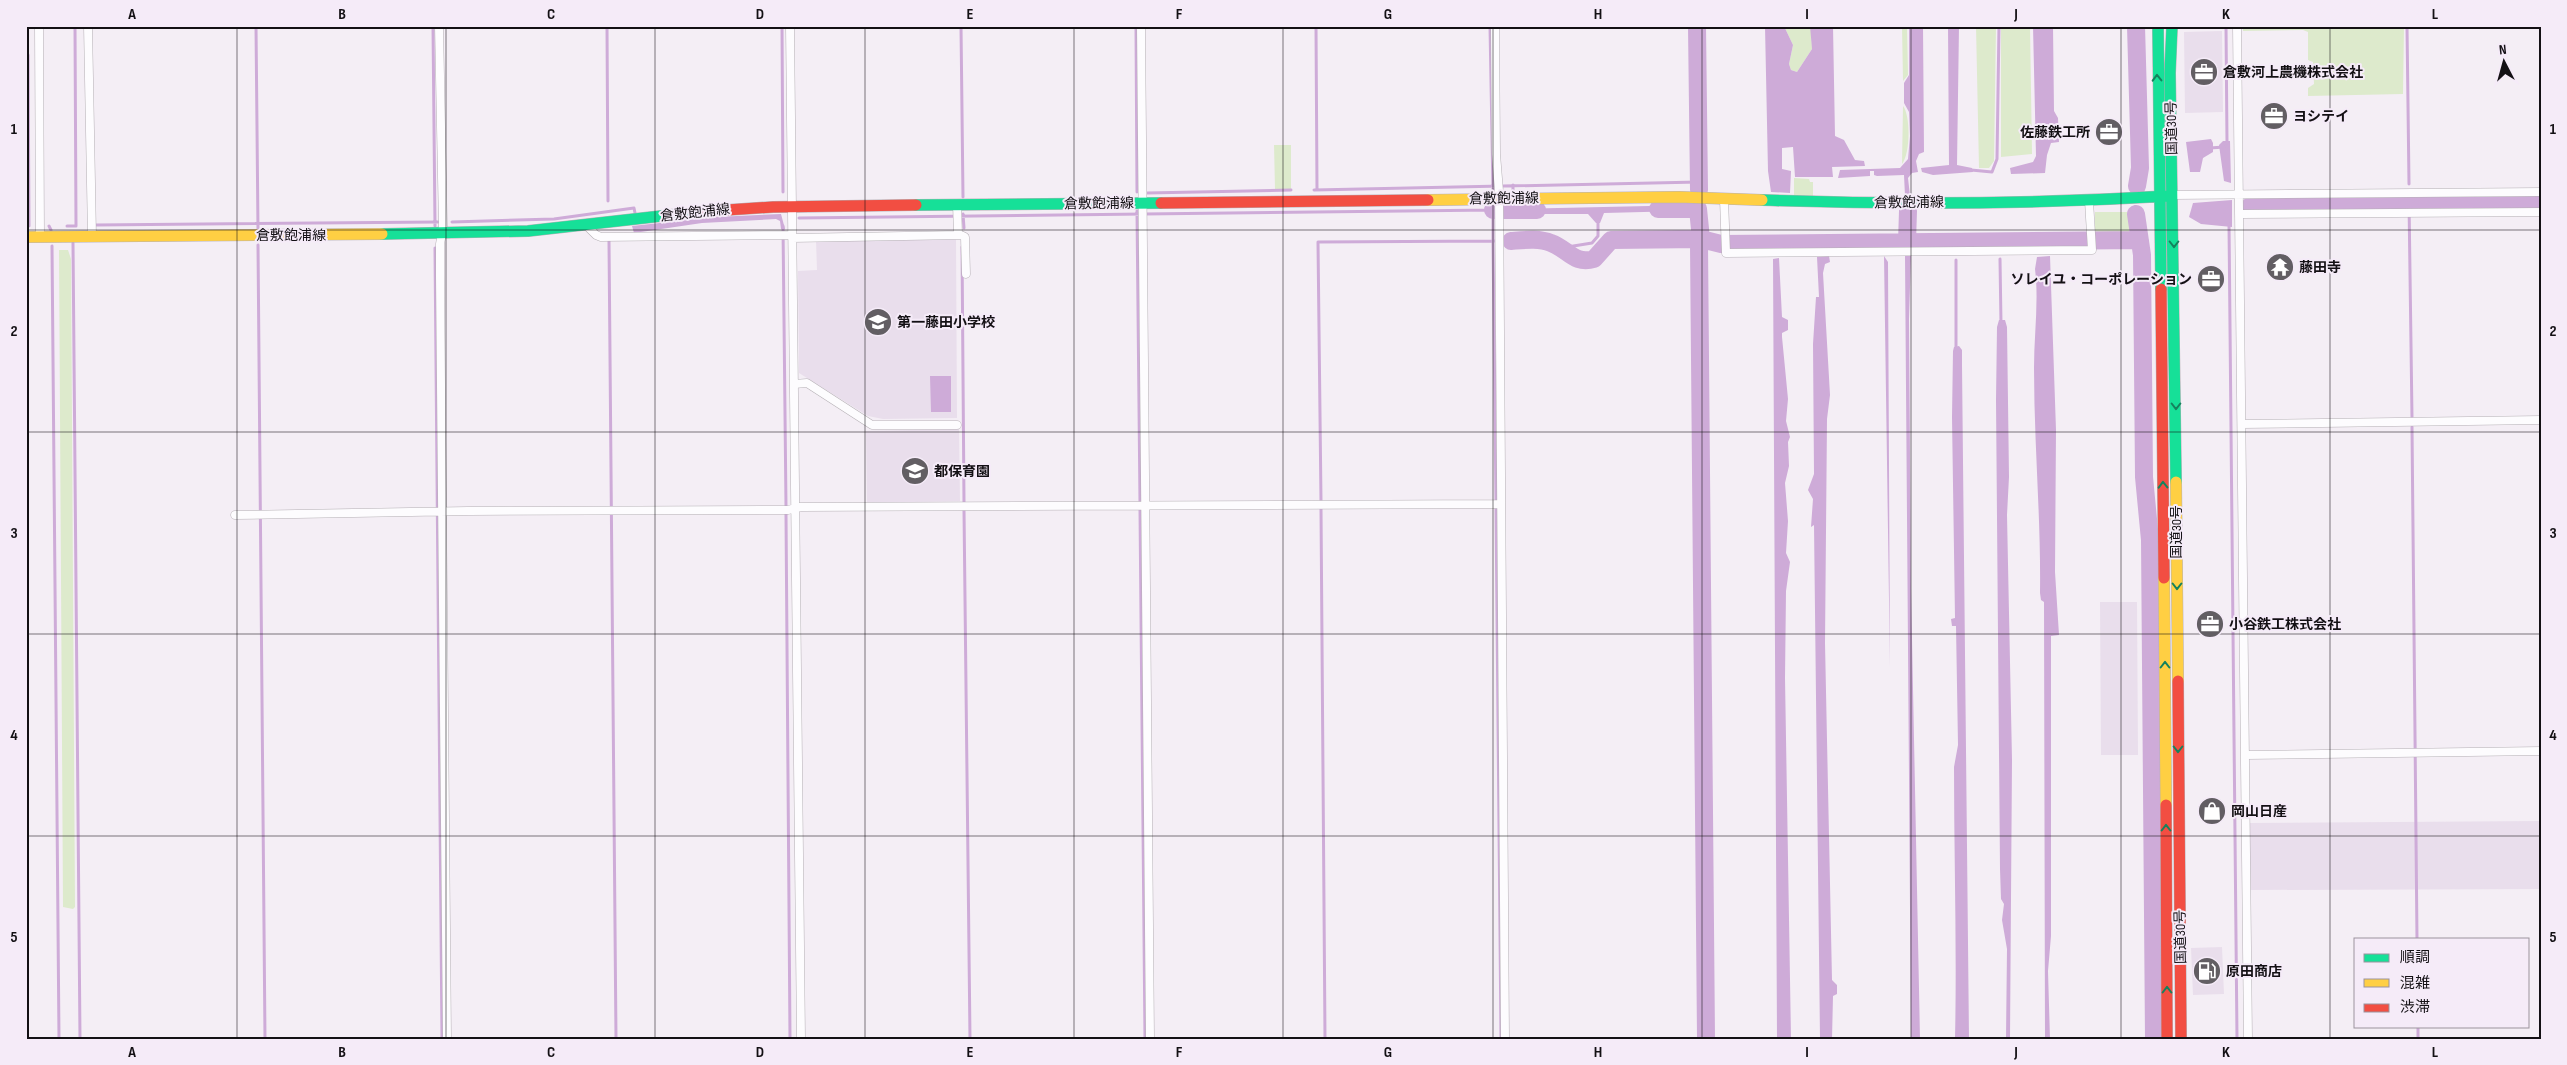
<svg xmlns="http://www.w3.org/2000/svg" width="2567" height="1065" font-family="'Sofia Sans Condensed','Noto Sans JP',sans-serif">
	<rect width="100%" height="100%" fill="#f4eef5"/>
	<path fill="#e9deec" d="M2222,31l1,81 -38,1 -1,-81z
		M956,238l1,180 -74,1 -15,-3 -69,-43 -1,-102 19,-1 -1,-30z
		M959,429l1,72 -93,2 -1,-72z
		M2100,602h37l1,153h-37z
		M2541,821v68l-291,1v-67z
		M2222,947l2,47 -31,1 -2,-47z"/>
	<path fill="#ddeacc" d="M1784,26h26l1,3 1,20 -15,23 -6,-2 -2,-6 4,-19z
		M1902,26h5l1,49 -5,6z
		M1976,26h20l-2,135 -5,7h-10z
		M2001,26h29l2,128 -31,3z
		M2243,26h161l-1,68 -95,2v-8l6,-4 -1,-22 -5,-2v-28l-5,-2 -60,1z
		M1903,106c8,10 7,49 -1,58z
		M1274,145h17v44h-16z
		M1794,178l15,1 1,3h3v14l-19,-1z
		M2095,212h35l-1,24h-34z
		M59,250h9l3,9 4,648 -2,2 -10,-2z"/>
	<path fill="#ceabd8" d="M1765,26h19l9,19 -4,19 2,6 6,2 15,-23 -2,-23h23l2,110 9,4 11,20 9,1 1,5 -33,1 1,10h-38l-2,-30 -11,1v21l9,2 -1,22 -19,-1 -3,-21z
		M1909,26h14l1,126 -5,2 -3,7 2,11 -6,1 -4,5 2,18h-5l-1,-21 -27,1 -3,-1v-4h-4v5l-32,2 2,-8 60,-2 8,-9 2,-23 -1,-24 -5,-9v-20l5,-8z
		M1948,26h11l-2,139 15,3 1,4 -40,3 -11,-3 -1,-4 28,-3z
		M2033,26h20l1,85 4,7 1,24 -8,1 -4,12 -2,18 -34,1 -1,-6 23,-6 3,-6z
		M2211,139l2,4v9l-10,6 -3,14h-10l-4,-30z
		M2223,141h7l1,42 -7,-2 -5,-36z
		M2232,200v27l-31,-3 -12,-7 4,-14z
		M1649,206l34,1v4l-79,2 -4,10h-4l-8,-9h-71l-2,-5z
		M781,214l4,15h-4l-1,-8 -4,-2 -74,4 -68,10 -2,-7 83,-9z
		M1528,232l3,4h4l1,7h-34v-4l7,-6z
		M1911,255l-2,64 2,269 9,451h-9l-6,-783z
		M1829,256l1,6 -5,2 -2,9 7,122 -3,24 -2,224 7,337 5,5v9l-4,2 -1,43h-12l-6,-514 -3,2 2,-28 -5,-9 6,-16 -1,-130 3,-47h3l-2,-40z
		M1884,256l4,6 2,406z
		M2050,256l6,174 -1,142 4,63 -8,1v300l-3,35 2,68h-5l-1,-437 -3,-2 -1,-7c1,-75 -6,-150 -6,-225 0,-33 5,-67 1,-99l2,-12z
		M1779,258l3,59 6,3v10l-6,3v4l6,62 -2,22 4,16 -2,5 1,24 -4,17 3,38 -2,32 4,9 -4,29 -1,87 6,361h-14l-4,-780z
		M1999,320h6l2,7 2,150 -2,38 5,245 -2,279h-4l1,-90 -5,-29 2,-16 -3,-5 -1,-30 -4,-469 1,-73z
		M1959,346l3,4v15l7,674h-14c2,-90 -1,-181 -1,-272l4,-22 -2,-119h-4l-1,-7 4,-1 -3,-201 1,-66 1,-4z
		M930,376h21v36h-20z"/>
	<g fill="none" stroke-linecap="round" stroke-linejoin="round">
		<path stroke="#ceabd8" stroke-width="3" d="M256,26l2,204
			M433,26l2,200
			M607,26l1,175
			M782,26l1,166
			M961,26l2,171
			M1136,26l1,166
			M1316,26l1,164
			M1490,26l3,166
			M2226,26l1,117
			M2407,26l2,158
			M28,55l1,171
			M2139,146h6
			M2210,148l14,-1
			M1971,170l21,2 5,-13 2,-133
			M1513,185v7
			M1314,190l385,-8
			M1147,193l144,-3
			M2409,201l3,216
			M1493,208v33h2
			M1137,211l3,291
			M963,214l1,14
			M799,218l694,-8
			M452,222l102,-3 80,-11 1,5
			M2229,224l8,815
			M96,225l342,-3
			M49,226l2,4
			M67,226h9l-1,-200
			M783,226l3,280
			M609,241l7,798
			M1908,242v3
			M1956,242v3
			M73,243l7,796
			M1885,243v3
			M1777,244v4
			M1818,244l1,3
			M258,245l7,794
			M2000,245v-3
			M2044,245v-4
			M52,246l7,793
			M962,247l2,255
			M435,248l7,791
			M1561,248l31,-5 6,-7v-16
			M2000,259l1,65
			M1956,260v89
			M2412,427l5,512
			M1321,501l-3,-259 175,-1 3,259
			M1496,507l5,532
			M1140,509l5,530
			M1321,509l4,529
			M964,510l6,529
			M786,514l4,525
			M2418,1026v13"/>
		<path stroke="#ceabd8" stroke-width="18" d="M1697,26l2,164
			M2136,26l4,142 -3,18
			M2250,206l291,-1
			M1658,209h40l3,30 20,5 419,-4
			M1493,210h44
			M2136,214l6,41 2,222 6,63 4,499
			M1511,241c13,-1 28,-3 40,2 17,6 23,22 43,16l17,-19 90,-1 -2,5 7,795
			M1907,242l1,-31"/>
		<defs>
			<path id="street" d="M39,26l1,211
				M88,26l4,210
				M439,26l4,201 -3,17v32l7,763
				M790,26l11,1013
				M1141,26l9,1013
				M1495,26l1,128 3,37 6,848
				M2237,26l11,1013
				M2173,195l368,-3
				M1724,199l2,54 366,-3 -3,-49
				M957,204l1,30
				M2240,214l301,-2
				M587,226l9,9 5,2 191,-2
				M792,238l169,-3 4,2 1,37
				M794,384l13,-1 65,42h85
				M2242,424l299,-4
				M235,515l233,-4 320,-1 12,-3 701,-3
				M2246,755l295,-4"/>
			<path id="fast" d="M2158,26l3,263
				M2172,26l-2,47 6,409
				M1762,200c136,5 272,4 407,-4
				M916,205l245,-2
				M382,234l146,-3 169,-19"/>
			<path id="slow" d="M1428,200l251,-3 83,3
				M26,237l356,-3
				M2176,482l2,199
				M2164,578l2,227"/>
			<path id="jam" d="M1161,203l267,-3
				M697,212l76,-5 143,-2
				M2161,289l3,289
				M2178,681l3,358
				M2166,805l1,234"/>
		</defs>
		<use href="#street" stroke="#b5b0b5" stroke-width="9"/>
		<use href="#fast" stroke="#b5b0b5" stroke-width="12"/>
		<use href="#slow" stroke="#b5b0b5" stroke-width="12"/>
		<use href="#jam" stroke="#b5b0b5" stroke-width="12"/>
		<use href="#street" stroke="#fdfcfe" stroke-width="8"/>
		<use href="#fast" stroke="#16e098" stroke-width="11"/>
		<use href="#slow" stroke="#ffcf43" stroke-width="11"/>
		<use href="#jam" stroke="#f24e42" stroke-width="11"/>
	</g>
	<defs><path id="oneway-chevron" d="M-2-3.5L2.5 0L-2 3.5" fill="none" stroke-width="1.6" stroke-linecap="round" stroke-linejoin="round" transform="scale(1.25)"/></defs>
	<g stroke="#15825d">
		<use href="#oneway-chevron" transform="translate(2157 78) rotate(-91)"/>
		<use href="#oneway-chevron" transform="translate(2174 244) rotate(90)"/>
		<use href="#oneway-chevron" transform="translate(2176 406) rotate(90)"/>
		<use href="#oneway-chevron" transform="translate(2163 485) rotate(-91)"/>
		<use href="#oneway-chevron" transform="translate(2177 586) rotate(90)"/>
		<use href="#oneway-chevron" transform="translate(2165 665) rotate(-90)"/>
		<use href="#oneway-chevron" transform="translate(2178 749) rotate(90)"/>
		<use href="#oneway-chevron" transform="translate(2166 828) rotate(-90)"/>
		<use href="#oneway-chevron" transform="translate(2167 990) rotate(-90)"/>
	</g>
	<path fill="none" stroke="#131014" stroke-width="1" stroke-opacity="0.55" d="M237,26v1013M446,26v1013M655,26v1013M865,26v1013M1074,26v1013M1283,26v1013M1493,26v1013M1702,26v1013M1911,26v1013M2121,26v1013M2330,26v1013M26,230h2515M26,432h2515M26,634h2515M26,836h2515"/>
	<defs>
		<symbol id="office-disc" viewBox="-11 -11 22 22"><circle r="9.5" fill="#625e63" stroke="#f5ebf8"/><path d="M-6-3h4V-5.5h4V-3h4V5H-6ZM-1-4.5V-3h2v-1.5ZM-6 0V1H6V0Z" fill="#fff"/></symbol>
		<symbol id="temple-disc" viewBox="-11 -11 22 22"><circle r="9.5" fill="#625e63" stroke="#f5ebf8"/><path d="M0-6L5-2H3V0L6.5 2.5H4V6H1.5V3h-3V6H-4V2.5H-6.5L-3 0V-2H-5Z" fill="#fff"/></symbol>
		<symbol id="school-disc" viewBox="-11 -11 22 22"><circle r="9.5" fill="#625e63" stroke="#f5ebf8"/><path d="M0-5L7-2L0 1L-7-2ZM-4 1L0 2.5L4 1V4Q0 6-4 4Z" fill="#fff"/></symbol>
		<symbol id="shop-disc" viewBox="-11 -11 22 22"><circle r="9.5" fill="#625e63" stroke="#f5ebf8"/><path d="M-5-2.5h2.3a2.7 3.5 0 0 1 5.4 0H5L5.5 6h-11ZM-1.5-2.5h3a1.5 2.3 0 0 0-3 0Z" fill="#fff"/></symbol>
		<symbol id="fuel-disc" viewBox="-11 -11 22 22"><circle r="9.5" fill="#625e63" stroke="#f5ebf8"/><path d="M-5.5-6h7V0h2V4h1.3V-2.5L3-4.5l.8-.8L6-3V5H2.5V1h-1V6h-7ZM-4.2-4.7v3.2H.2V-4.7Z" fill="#fff"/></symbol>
	</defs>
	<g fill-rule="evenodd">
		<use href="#office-disc" x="2188" y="56" width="32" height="32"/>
		<use href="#office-disc" x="2258" y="100" width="32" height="32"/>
		<use href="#office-disc" x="2093" y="116" width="32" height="32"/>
		<use href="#temple-disc" x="2264" y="251" width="32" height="32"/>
		<use href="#office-disc" x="2195" y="263" width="32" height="32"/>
		<use href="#school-disc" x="862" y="306" width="32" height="32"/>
		<use href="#school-disc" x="899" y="455" width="32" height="32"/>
		<use href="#office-disc" x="2194" y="608" width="32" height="32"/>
		<use href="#shop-disc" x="2196" y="795" width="32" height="32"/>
		<use href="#fuel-disc" x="2191" y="955" width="32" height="32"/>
	</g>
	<g text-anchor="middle" stroke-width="4" stroke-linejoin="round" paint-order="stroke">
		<g font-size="14" font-weight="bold" fill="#131014" stroke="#f5ebf8" text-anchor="start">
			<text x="2223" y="77">倉敷河上農機株式会社</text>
			<text x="2293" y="121">ヨシテイ</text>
			<text x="2090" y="137" text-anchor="end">佐藤鉄工所</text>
			<text x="2299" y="272">藤田寺</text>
			<text x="2192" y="284" text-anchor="end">ソレイユ・コーポレーション</text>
			<text x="897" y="327">第一藤田小学校</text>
			<text x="934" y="476">都保育園</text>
			<text x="2229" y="629">小谷鉄工株式会社</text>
			<text x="2231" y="816">岡山日産</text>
			<text x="2226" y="976">原田商店</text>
		</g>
		<g font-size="14" fill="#131014" stroke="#f5ebf8">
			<text transform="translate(2171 128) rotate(-91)" y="5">国道30号</text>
			<text transform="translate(1504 198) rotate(-1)" y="5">倉敷飽浦線</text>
			<text transform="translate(1909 202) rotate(-1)" y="5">倉敷飽浦線</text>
			<text transform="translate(1099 203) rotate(-1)" y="5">倉敷飽浦線</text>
			<text transform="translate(695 212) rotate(-6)" y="5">倉敷飽浦線</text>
			<text x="291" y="240">倉敷飽浦線</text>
			<text transform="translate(2176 532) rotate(-90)" y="5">国道30号</text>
			<text transform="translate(2180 937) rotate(-91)" y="5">国道30号</text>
		</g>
	</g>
	<rect width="2567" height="1065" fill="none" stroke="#f5ebf8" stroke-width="55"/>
	<rect x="2354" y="938" width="175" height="90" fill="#f5ebf8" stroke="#9b939d"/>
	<rect x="2364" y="954" width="25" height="8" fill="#16e098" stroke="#9b939d"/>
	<text x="2400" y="962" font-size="15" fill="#131014">順調</text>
	<rect x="2364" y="979" width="25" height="8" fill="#ffcf43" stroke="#9b939d"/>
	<text x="2400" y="988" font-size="15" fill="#131014">混雑</text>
	<rect x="2364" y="1004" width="25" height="8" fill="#f24e42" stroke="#9b939d"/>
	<text x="2400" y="1012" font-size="15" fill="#131014">渋滞</text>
	<g transform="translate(2504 62) rotate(354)" stroke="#f5ebf8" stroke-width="4" paint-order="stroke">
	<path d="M0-4L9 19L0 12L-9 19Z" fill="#131014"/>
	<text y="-8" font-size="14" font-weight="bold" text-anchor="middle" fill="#131014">N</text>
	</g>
	<rect x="28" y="28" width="2512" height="1010" fill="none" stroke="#131014" stroke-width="2"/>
	<g font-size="16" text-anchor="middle" font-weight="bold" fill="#131014">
		<text x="132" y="19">A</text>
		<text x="342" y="19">B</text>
		<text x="551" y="19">C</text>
		<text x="760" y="19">D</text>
		<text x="970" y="19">E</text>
		<text x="1179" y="19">F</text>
		<text x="1388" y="19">G</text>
		<text x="1598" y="19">H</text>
		<text x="1807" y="19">I</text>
		<text x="2016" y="19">J</text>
		<text x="2226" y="19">K</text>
		<text x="2435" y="19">L</text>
		<text x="14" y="134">1</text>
		<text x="2553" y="134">1</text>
		<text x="14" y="336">2</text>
		<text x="2553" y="336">2</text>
		<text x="14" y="538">3</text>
		<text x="2553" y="538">3</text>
		<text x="14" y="740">4</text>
		<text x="2553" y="740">4</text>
		<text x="14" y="942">5</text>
		<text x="2553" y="942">5</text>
		<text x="132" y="1057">A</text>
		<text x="342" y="1057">B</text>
		<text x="551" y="1057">C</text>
		<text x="760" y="1057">D</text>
		<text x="970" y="1057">E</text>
		<text x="1179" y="1057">F</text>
		<text x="1388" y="1057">G</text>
		<text x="1598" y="1057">H</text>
		<text x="1807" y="1057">I</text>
		<text x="2016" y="1057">J</text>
		<text x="2226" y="1057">K</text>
		<text x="2435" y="1057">L</text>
	</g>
</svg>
